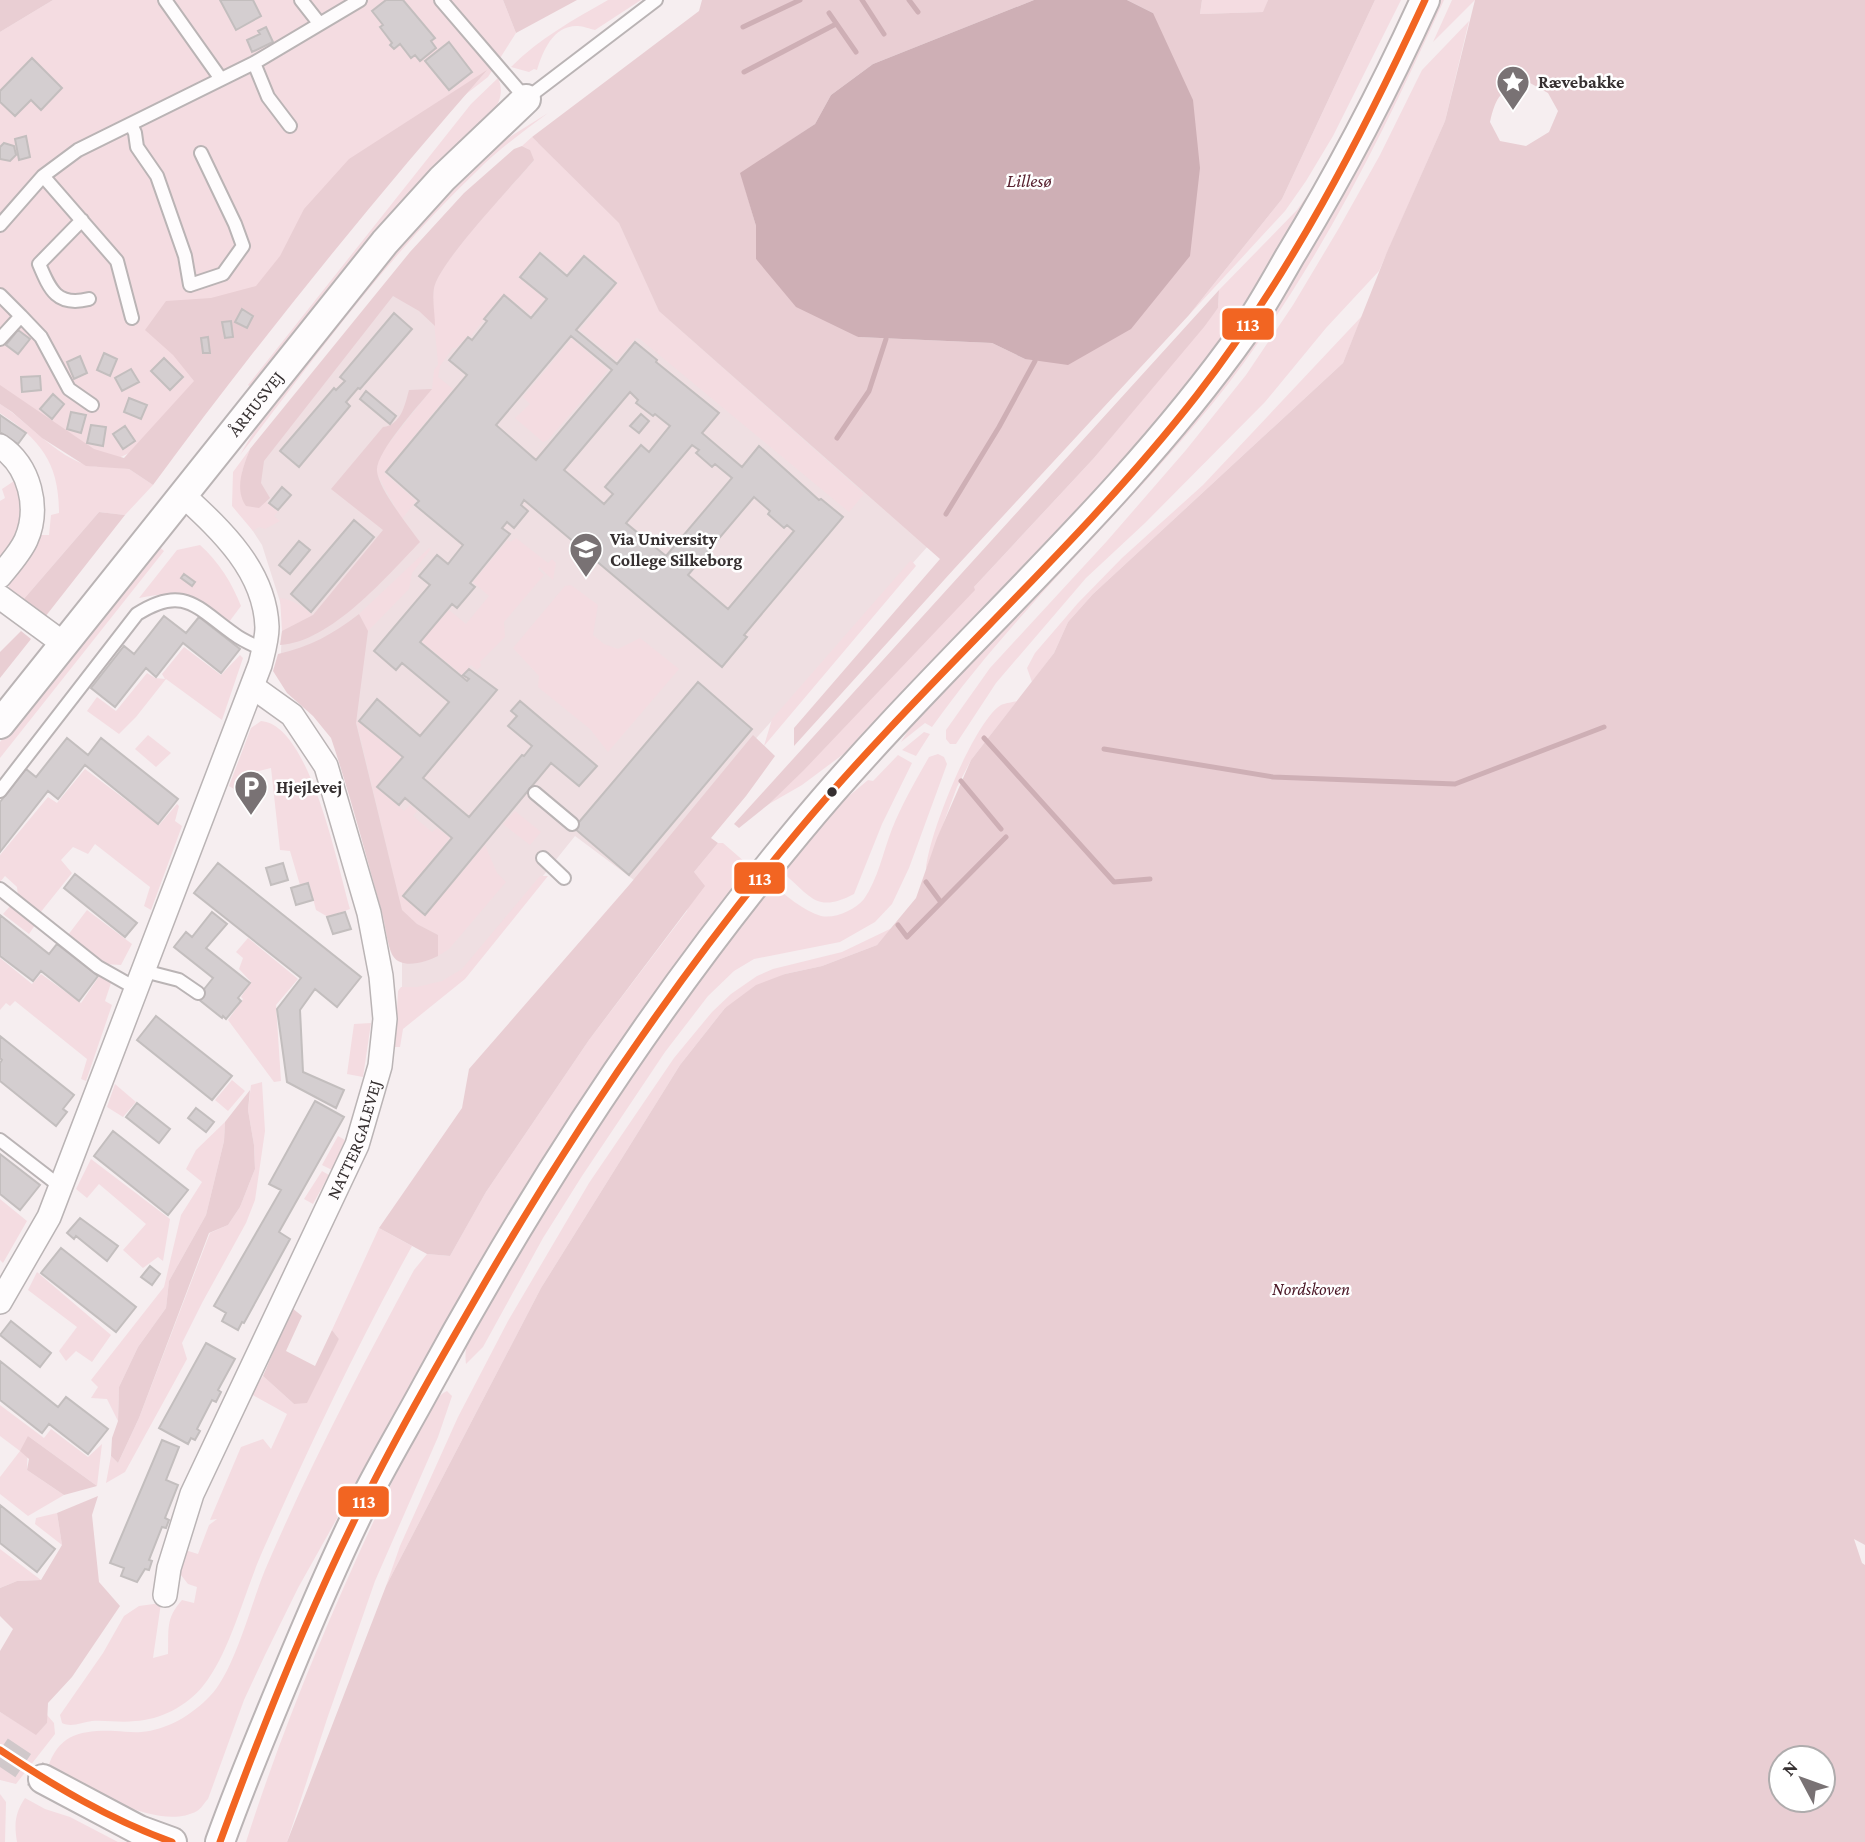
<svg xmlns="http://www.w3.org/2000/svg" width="1865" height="1842" font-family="'Crimson Pro',serif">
	<rect width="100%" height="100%" fill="#f6eef0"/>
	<path fill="#efdfe2" d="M544,138l384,408 -186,208 -96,135 -71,-53 -109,136 -64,29v-45l-69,-220 -53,-65 3,-60 -21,-66 -26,-40 16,-45 216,-263z"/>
	<path fill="#f4dce1" d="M53,0h450l13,33 -28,44 -36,28 -316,345 -35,16 28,3 24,16 -28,30 -26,-3 -76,88 -14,-12 -1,-9 31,-44h10l2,-20 8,-2c0,-50 -18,-73 -59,-100v-9c30,19 62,60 98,63l-98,-78v-357z
		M608,0h33l-46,30c-5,-1 -12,-4 -17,-4 -25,-1 -35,25 -41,44l-3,-1 -5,3 -18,-5c29,-29 62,-47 97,-67z
		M1202,0h66l-4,12 -64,2z
		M1375,0h26l-68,136 -27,45 -21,30 -96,104 93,-116z
		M1408,0h26l-196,319 -114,145 -267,280 -55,41 -33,19 205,-214v-3l120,-129 124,-150 1,-18 78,-80 14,-20 63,-117z
		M1438,0h6c-64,141 -134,282 -231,403 -90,111 -198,207 -281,324l-7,-4 -24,19 20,-33 228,-238z
		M1452,0h23l-42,42z
		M1469,21l-24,100 -66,150 -53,57 -61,74 -120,121 -59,55 -90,105 -40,61h-6l-4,-5v-9l44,-62 117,-127 79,-91 60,-75 47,-70 46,-77 41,-73 42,-85z
		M498,78c6,13 2,24 -6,36l-239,275 -5,-4 223,-281z
		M548,113c-24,18 -49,36 -70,57 -90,85 -163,188 -238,285l22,-37 129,-165 77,-81 35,-31z
		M532,137l87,86 40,88 205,183 -15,18 -209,-173 -4,-1 -19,22 -37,-30 38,-47 -34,-29 -17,19 -26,-22 -23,26 27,22 -14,16 -27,-21 -33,42h-3l-12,12h-3l-13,18 -2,11 15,12 -69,84 32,28 -14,18 -26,-47 3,-16 53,-67 2,-19 4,-5c-1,-23 -7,-54 -4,-77 4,-24 80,-105 100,-127l-4,-11 -8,-4z
		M1362,316l-19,47 -250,231 -25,28 -14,31 -22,29 -5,-14 8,-15 43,-50 44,-45 81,-73z
		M572,339l36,31 -60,70 -5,2 -28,-24 15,-14 -7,-7z
		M250,449l-8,23 17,36 7,-7 12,11 -4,4 6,5 -15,8 -6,-2 -6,4 -21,-25 1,-34z
		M17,479c10,38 5,50 -17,81v-59l5,-3 -3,-9z
		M516,538l32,25 4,-4 4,4 -3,17 -14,-13 -1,2 6,6 -40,47 1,15 -25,25 1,4 -4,4 -6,-5 -9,10 -41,-34 28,-31 17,14 23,-28 -16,-14 35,-42 2,2z
		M156,544l8,7 -164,207v-16z
		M200,545c19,17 32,38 41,61l-12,16c-35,-24 -46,-34 -90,-24l38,-48z
		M429,548l2,1 -19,24 -3,16 -41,42 -9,-17z
		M911,560l5,6 -152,180 8,-27z
		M571,585l27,20 -5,30 11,9 14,5 22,-11 39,31 -71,83 -18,-23 -52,-42 1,-11 -26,-28 52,-62z
		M280,598c12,1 23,9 33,17l-31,16z
		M184,647l37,28 19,-20 3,3 -21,62 -56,-41 -30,38 -17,17 -32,-23 10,-14 19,14 31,-38 8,5 10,1 -3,-5z
		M1017,701l-46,59 -14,27 -31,83c1,-32 48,-149 75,-165 5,-2 12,-3 16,-4z
		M356,719l45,38 -24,30 27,24 6,-6 7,6 -4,5 19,16 5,-4 13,10 -48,58 23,20 60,-71 12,28 9,9 -57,67 -11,7v-21l-21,-11 -15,-14z
		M261,721c49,3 77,147 89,188l-22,8 -12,-7 -7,-27 -9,2 -10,-34 -10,-1 -9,-82 -32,8 -5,13 -5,-3 22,-58z
		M924,732l6,2 -14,22 -14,-6z
		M148,735l23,18 -15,14 -21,-18z
		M938,754l6,3 3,7 -38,104 -17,36 -17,18 -35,20 -86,17 -20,12 -26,25 -43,56 -83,124 -39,62 -60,109 -17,17c-3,-22 7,-38 18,-58l157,-251 130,-171c14,10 32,27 50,32 14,3 34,-6 43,-17 14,-20 19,-47 28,-70 10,-25 24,-49 37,-72z
		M898,755l14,8 -30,61 -28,70c-38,20 -43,2 -72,-22l54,-65 32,-27 5,1z
		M85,769l74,56 18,-21 2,2 -4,15 7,5 -31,84 -7,-4 6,-19 -55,-43 -7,10 -15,-7 -12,13 11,13 -32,40 -22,-17 -1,-9 -12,-11 -5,6v-27l48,-58 9,6z
		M515,811l26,21 -11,13 -27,-21z
		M718,843h5l30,26 -344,521 -111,198 -33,67 -21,45 -36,99c-4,4 -7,10 -11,12 -39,22 -114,-25 -149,-43 10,-34 34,-38 67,-37 8,0 17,2 26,1 26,-2 51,-17 69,-36 24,-24 41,-92 55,-126 44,-103 96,-202 149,-300l13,-16 23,2 36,-64 103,-152 98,-129 7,-39z
		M540,876h8l-83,103 -62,50 -3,18h-5l3,-56 3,-4h16l25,-6 20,-12z
		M11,905l24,20 -6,9 -26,-20z
		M87,910l45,34 -11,21 -17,-1 -36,-29z
		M892,928l-15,17 -55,21 -37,8 -60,34 -45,57 -139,223 -155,298 14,-40 58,-129 50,-96 81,-138 85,-125 38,-46 19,-18 26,-18 16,-7 69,-17z
		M248,938l50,41 -22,26 5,76 -7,1 -46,-62 15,-21 -2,-2 10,-15 -12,-13 4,-11 -7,-6z
		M0,958l32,26 9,-10 40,29 19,-28 11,8 -6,18 7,4 -26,76 -5,-2 6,-20 -72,-58 -5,5 -4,-3 -6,7z
		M371,1023l-8,54 -16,-3 7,-50z
		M232,1080l13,11 -17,20 -13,-11z
		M262,1082l3,49 -10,69 -9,23 -44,80 -20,40 5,16 -62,113 -19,11 5,-27 7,7 21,-45 71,-185 18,-8 12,-18 15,-38 -1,-24 -6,-35 3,-25z
		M115,1084l21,18 -13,15 -16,-10z
		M225,1122l-1,19 -18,74 -37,66 -3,27 -28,39 -19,40 -1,34 -11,-22 -16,-1 7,-11 -7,-7 73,-93 17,-72 21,-33 -16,-13 10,-19z
		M338,1136l7,4 -13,30 -10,-5z
		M91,1159l79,60 -7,42 -5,-4 -15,11 -20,-18 23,-26 -47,-40 -12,14 -11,-9z
		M322,1171l7,4 -16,29 -9,-5z
		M0,1199l27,22 -24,42 -3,-3z
		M379,1228l33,18c-55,99 -103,201 -149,304 -18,40 -33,103 -60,136 -16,20 -43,34 -68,35 -14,2 -28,-1 -43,0 -10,1 -20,7 -30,2l-2,-8 43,-62 21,-37 15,-10 22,-3 -8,55 15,-4c1,-24 -3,-35 14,-54l12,3 3,-16 -9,-3 -11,-14 8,-20 13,4 11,-29 8,-6 -7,1 31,-73 22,-8 8,10 16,-35 -36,-20 12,-18 31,28 45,-65 -7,-9z
		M37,1272l74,63 -19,27 -16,-11 -10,10 -7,-10 18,-24 -49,-37z
		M447,1391l5,5 -14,41 -63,144 -48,138 -40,123h-41c40,-125 92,-247 149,-366 10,-20 32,-77 52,-85z
		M0,1405l44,33 7,-9 37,28 14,-13 -5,42 -69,-50 -1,34 37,25 -36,21 -28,-22v-17l20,-26 -20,-15z
		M57,1513l5,32 -27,-21 1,-6z
		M0,1549l41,31 -24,1 -17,7z
		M0,1712l36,22 11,-11v-8l7,8 1,11 -39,50 -16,-4z
		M0,1794l6,8 -1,40h-5z
		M25,1798l20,11 25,8 48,25h-101c-3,-18 -2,-29 8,-44z"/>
	<path fill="#e9ced3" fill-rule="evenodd" d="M0,0h53l-53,32z
		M503,0h74l-61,33z
		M702,0h332l-161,64 -42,31 -16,29 -74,50 15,52v33l102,78 134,6 33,16 128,-346 -26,-13h75l-2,14 63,-2 5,-12h107l-93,199 -93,116 -235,254 -160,177v-18l146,-169 -281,-248 -40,-88 -87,-86 167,-126z
		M1475,0h390v1545l-11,-6 8,24 3,2v277h-1578l99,-256 155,-298 139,-223 45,-57 31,-23 29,-11 37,-8 55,-21 39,-47 21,-60 34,-78 83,-107 14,-31 25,-28 250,-231 44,-111 58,-131zM1530,83l18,10 10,18 -9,21 -23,14 -26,-5 -10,-19c6,-27 12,-35 40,-39zM1781,1758h42v42h-42z
		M487,70c-117,134 -229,272 -334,415l-24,-16 -43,-3 -44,-28 -30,-26 -12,-8v-19l94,64 30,9 70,-77 -21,-26 -28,-25 21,-29 45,-3 45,-12 24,-30 24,-47 45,-50z
		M522,146l8,4 4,10c-20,24 -95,102 -100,128 -2,11 1,26 1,38l-16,-15 -26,-15 -129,165 -3,22 9,15 -11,10 -13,-2c-12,-17 -3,-39 4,-57l160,-197 54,-59 50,-44z
		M1219,290l-1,18 -14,19 -110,131 -120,129 1,3 -171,180 -35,34 -30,24 -5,-4z
		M432,389c-13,16 -57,64 -55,82 1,17 32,56 43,71 -34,35 -89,100 -140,103l2,-14 31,-16 70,-85 -52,-41 52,-62c18,-2 22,-22 26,-37z
		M99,512l26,3 -80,102 -22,-17z
		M359,614l9,17 -12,92 46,187 15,14 21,11v21c-12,6 -36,14 -45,0 -6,-10 -8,-35 -12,-47 -16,-57 -31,-115 -50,-171l-18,-22 -26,-23 -14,-22 5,-17c32,-7 55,-20 81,-40z
		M21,631l10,8 -31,39v-26z
		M753,735l22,21 -29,40 -35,42 7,5 -24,29 11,14 -116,154 -103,152 -36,64 -23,-2 -48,-26 83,-120 7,-39 161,-185z
		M250,1090l-2,20 6,35 1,24 -15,38 -12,18 -19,8 -70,185 -21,45 -7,-7 1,-18 6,-17 1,-34 19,-40 28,-39 3,-27 37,-66 18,-74 1,-19z
		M292,1308l10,8 -16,35 29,15 17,-36 7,9 -32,64 -13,1 -31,-28z
		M28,1436l69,50 -33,9 -37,-25 2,-11 -9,-8z
		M98,1496l-6,19 7,67 21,24 -48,71 -24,26 -1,20 -11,12 -36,-23v-61l13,-22 -13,-13v-28l17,-7 24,-1 21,-35 -5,-32z"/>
	<path fill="#ceafb5" d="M1034,0h93l26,13 40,87 7,68 -10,88 -59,73 -63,36 -43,-6 -33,-16 -134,-6 -62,-30 -40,-48v-33l-16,-53 75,-49 16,-29 42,-31z"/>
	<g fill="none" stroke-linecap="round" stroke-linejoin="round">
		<path stroke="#ceafb5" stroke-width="5" d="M862,0l22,34
			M909,0l9,12
			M829,13l27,39
			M743,27l57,-27
			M744,72l92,-48
			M837,438l32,-47 17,-52
			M946,514l53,-87 36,-66
			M984,738l130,144 36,-3
			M1104,749l169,28 182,7 149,-57
			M961,781l40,48
			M926,882l14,19
			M898,925l9,12 99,-100"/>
	</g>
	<path fill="#d4ced0" stroke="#c3bebe" stroke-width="2" fill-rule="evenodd" d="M220,0h33l8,16 -25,14z
		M386,0h17l32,38 -4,3 5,7 -16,13 -5,-6 -4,3 -11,-14 -6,5 -4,-4 2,-2 -12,-16 3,-2 -11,-14z
		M266,27l7,15 -21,10 -5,-12 13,-6 -2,-3z
		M449,42l23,30 -23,18 -24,-29z
		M32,58l30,30 -21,22 -10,-10 -16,16 -15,-14v-11z
		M26,136l4,21 -11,3 -4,-21z
		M4,143l10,3 2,9 -6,6 -10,-2v-12z
		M540,253l27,23 17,-20 32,27 -40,47 41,34 18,-22 22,18 -1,2 63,51 -17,20 40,34 17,-21 60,54 2,-1 22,18 -99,118 3,2 -25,30 -198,-167 -3,5 7,6 -14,17 -7,-6 -5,6 8,6 -40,49 5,4 -18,21 -5,-4 -32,38 47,39 2,-2 -6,-4 6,-6 28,21 -74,88 46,39 53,-62 2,1 8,-10 -24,-20 9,-10 -6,-5 9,-10 77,65 -18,20 -28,-23 -126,152 -22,-19 49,-58 -47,-40 -6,7 -22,-18 26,-30 -44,-36 18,-22 43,37 29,-34 -47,-39 -6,7 -22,-19 56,-66 -11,-9 18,-21 11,9 15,-19 -48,-40 4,-4 -33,-29 81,-97 -18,-15 19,-23 4,3 15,-19 -3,-2 20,-24 27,23 16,-19 -27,-22zM571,336l41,34 -76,90 -40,-35zM630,392l8,8 -2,3 17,13 2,-2 15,12 -21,26 -8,-7 -36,42 8,7 -9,10 -40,-34zM692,445l7,5 -3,3 16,14 3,-3 17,14 -66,78 -40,-33zM754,497l16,14 -2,3 16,14 3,-3 7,6 -66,78 -40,-34z
		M242,309l11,7 -6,12 -12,-6z
		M394,313l18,16 -52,60 -2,-1 -12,14 4,4 -51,61 -19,-16 54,-63 2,2 9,-9 -5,-4z
		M231,321l2,16 -8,1 -3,-16z
		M18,330l12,9 -12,15 -12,-9z
		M208,337l2,16h-7l-2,-15z
		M104,353l13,6 -7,17 -13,-6z
		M80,356l7,17 -13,6 -7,-17z
		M164,358l19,19 -13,13 -19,-19z
		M131,369l8,13 -17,9 -7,-13z
		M40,376l1,14 -19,2 -1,-15z
		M366,391l30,25 -6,8 -30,-25z
		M53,394l11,10 -12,15 -12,-10z
		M129,398l18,7 -6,14 -17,-7z
		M71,412l15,3 -5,18 -14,-4z
		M641,414l8,7 -10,12 -9,-7z
		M0,415l26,18 -8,11 -18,-12z
		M91,425l15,2 -3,19 -16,-3z
		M125,426l10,15 -12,8 -10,-15z
		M282,487l9,8 -13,15 -9,-7z
		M354,520l20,17 -63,75 -20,-18z
		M299,541l11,9 -20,24 -11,-9z
		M184,574l11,8 -3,4 -11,-8z
		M164,616l22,17 13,-16 41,32 -19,24 -38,-30 -27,34 -10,-9 -31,39 -24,-19 33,-42 10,8z
		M698,682l54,47 -123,146 -55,-47z
		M67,738l21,17 13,-17 77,61 -20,25 -73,-59 -27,34 -10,-8 -48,61v-50l26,-33 10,8z
		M218,863l143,114 -24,30 -22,-18 -15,21 3,62 41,18 -8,18 -49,-26 -10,-73 24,-31 -107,-85z
		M283,863l5,17 -17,5 -5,-17z
		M75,874l62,49 -12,14 -61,-49z
		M308,883l5,17 -17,5 -5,-17z
		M212,912l15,12 -21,24 44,35 -12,15 3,3 -15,18 -3,-3 -1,2 -25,-20 16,-20 -39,-31 12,-15 6,5z
		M345,912l6,17 -18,5 -6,-17z
		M0,915l49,39 8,-10 41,32 -19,25 -38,-30 -8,10 -33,-25z
		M156,1016l76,60 -20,24 -75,-60z
		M0,1036l74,59 -11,14 4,3 -11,14 -56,-45v-18l2,-3 -2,-2z
		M315,1101l29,16 -65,115 11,7 -46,84 -2,-1 -4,8 -16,-9 4,-8 -12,-7 67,-116 -12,-6z
		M137,1103l33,26 -11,14 -33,-26z
		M196,1108l18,14 -8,10 -18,-14z
		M113,1131l75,59 -20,25 -74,-59z
		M0,1154l40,31 -20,25 -20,-16z
		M80,1218l38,28 -11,15 -31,-25 -2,3 -7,-6z
		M61,1248l75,59 -20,25 -75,-59z
		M150,1266l10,8 -8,11 -11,-8z
		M11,1321l40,32 -11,14 -40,-32z
		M206,1343l29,16 -17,31 3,2 -5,10 -4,-2 -15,29 3,2 -5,9 -4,-2 -3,6 -29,-16z
		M0,1361l58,46 8,-10 42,32 -20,25 -39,-30 -7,9 -42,-33z
		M162,1440l17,7 -13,33 12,5 -13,33 4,2 -3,8 -4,-1 -13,33 3,1 -3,9 -4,-1 -8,13 -16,-6 3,-8 -14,-5z
		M0,1505l55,44 -18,23 -37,-29z"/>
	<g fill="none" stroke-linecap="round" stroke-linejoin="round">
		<path stroke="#d0c8ca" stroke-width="28" stroke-dasharray="28 14" stroke-linecap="butt" d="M0,1750l43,29"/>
		<defs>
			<path id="service" d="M165,0l56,79
				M301,0l18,23
				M441,0l85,99 130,-99
				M254,63l14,34 22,29
				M131,124l4,9 2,14 20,29 28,80 5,29 33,-11 20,-28 -8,-22 -34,-71
				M43,176l74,85 15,57
				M82,220l-43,44c11,26 18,43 50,35
				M0,225l43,-49 35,-26 176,-87 106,-63
				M0,295l21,21 -21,23
				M21,316l20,21 28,52 23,16
				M0,791l137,-177c47,-30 60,-6 97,20 9,7 20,11 30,16
				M535,793l37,31
				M543,858l21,20
				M0,889l98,78 39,22
				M144,971l35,9 19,13
				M0,1140l61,47"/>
			<g id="minor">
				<path d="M0,446c30,20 40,62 26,94 -6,13 -17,25 -26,36"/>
				<path d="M0,597l64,47"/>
				<path d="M0,1302l49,-85 211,-552c3,-12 7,-25 7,-38 -2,-56 -45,-96 -83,-131"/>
				<path id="s1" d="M165,1595l4,-27 23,-74 165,-349 23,-79 5,-47 -4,-43 -12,-63 -43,-147 -34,-51 -39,-28"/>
			</g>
			<g id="tertiary">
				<path id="s2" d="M0,724l385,-482 57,-63 84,-80"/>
				<path d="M43,1779l96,51 33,12"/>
				<path d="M220,1842c20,-56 43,-111 66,-166 24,-58 49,-117 77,-173 20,-40 43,-78 64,-117 107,-197 228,-383 371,-555 142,-172 316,-316 446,-499 17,-24 31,-50 46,-76 50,-82 95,-168 135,-256"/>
			</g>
		</defs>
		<use href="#service" stroke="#bab4b5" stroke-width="16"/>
		<use href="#minor" stroke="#bab4b5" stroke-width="26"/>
		<use href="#tertiary" stroke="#bab4b5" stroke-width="32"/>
		<use href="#service" stroke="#fefcfd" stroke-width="12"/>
		<use href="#minor" stroke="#fefcfd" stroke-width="23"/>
		<use href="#tertiary" stroke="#fefcfd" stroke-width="28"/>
		<defs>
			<path id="bus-1" d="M0,1750c54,36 111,70 172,92
				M220,1842c42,-115 88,-230 143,-339 38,-76 81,-150 124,-224 92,-157 195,-309 311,-448 126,-151 278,-281 399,-436 93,-120 164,-257 228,-395"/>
		</defs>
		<use href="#bus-1" stroke="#fff" stroke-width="12"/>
		<use href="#bus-1" stroke="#f26522" stroke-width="7"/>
	</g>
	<defs>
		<symbol id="sight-pin" viewBox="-11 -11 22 30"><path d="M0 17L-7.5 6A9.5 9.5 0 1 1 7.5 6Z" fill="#797274" stroke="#fff"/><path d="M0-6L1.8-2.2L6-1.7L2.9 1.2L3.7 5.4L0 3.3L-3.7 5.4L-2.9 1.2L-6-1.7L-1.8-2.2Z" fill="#fff"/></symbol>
		<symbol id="university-pin" viewBox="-11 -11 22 30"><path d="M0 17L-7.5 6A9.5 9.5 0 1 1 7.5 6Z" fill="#797274" stroke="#fff"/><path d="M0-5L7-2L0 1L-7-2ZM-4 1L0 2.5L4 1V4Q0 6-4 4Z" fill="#fff"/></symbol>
		<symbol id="parking-pin" viewBox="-11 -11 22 30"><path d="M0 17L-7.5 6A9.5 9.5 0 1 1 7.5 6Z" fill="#797274" stroke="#fff"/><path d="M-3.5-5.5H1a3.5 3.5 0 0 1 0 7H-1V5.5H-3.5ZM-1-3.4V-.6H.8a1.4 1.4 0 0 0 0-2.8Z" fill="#fff"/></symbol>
	</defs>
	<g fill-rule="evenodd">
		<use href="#sight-pin" x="1494" y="63" width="38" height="52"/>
		<use href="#university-pin" x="567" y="530" width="38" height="52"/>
		<use href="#parking-pin" x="232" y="768" width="38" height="52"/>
	</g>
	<circle fill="#363031" stroke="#fff" stroke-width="2.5" cx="832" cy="792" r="6"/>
	<g text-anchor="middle" stroke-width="5" stroke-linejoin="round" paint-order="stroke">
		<g font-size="18" font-weight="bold" fill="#363031" stroke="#fff" text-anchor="start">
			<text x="1538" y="88">Rævebakke</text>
			<text x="610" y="545">Via University<tspan x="610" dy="21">College Silkeborg</tspan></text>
			<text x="276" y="793">Hjejlevej</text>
		</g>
		<g font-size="18" fill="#363031" stroke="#fff">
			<text dy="6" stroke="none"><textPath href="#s2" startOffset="410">ÅRHUSVEJ</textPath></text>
			<text dy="6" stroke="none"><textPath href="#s1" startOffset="495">NATTERGALEVEJ</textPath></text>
		</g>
		<g font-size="18" font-style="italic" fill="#4b1726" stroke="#fff">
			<text x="1311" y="1295">Nordskoven</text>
		</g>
		<g font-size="19" font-style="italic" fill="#592432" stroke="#fff">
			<text x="1029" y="187">Lillesø</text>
		</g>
	</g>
	<g stroke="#fff" stroke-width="2.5">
		<rect x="1221" y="307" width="54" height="34" rx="7" fill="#f26522"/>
		<rect x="733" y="861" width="53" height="34" rx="7" fill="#f26522"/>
		<rect x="337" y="1485" width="53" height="33" rx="7" fill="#f26522"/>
	</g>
	<g font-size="19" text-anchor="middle" font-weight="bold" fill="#fff">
		<text x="1248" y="331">113</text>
		<text x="760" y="885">113</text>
		<text x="364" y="1508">113</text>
	</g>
	<g transform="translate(1802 1779) rotate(311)"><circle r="33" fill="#ffffff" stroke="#afacad" stroke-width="2"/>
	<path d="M0-5L12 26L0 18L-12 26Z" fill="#797274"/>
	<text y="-10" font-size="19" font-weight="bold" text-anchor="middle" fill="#363031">N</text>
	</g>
</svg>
